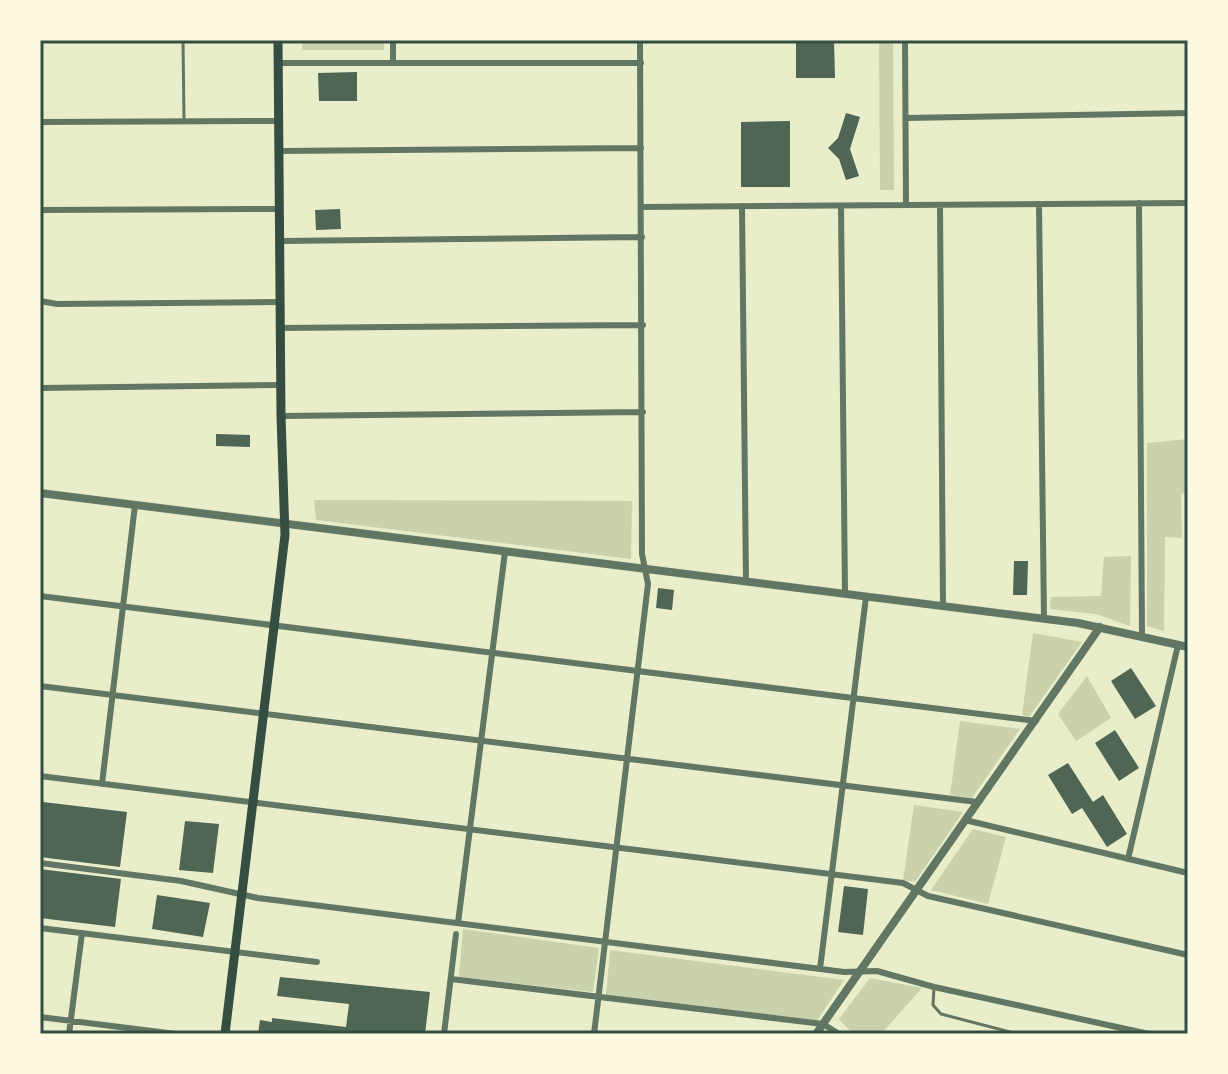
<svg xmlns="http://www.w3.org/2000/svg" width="1228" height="1074" font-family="'Exo 2',sans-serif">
	<rect width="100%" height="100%" fill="#e9edc9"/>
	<path fill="#cad2ad" d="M302,40h82v10h-82z
		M879,40h14l1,150h-14z
		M1188,439v54l-7,1 1,44 -17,-1 -1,94 -17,-5v-183z
		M314,500l318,1 -1,58 -315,-39z
		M1131,556l-1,70 -34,-12 -46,-5 1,-12 50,-1 3,-39z
		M1033,633l49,9 -53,75 -7,-2z
		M1087,676l24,42 -35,23 -18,-27z
		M960,721l60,8 -48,69 -22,-3z
		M914,805l49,7 -48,70 -12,-2z
		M973,829l33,8 -18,67 -57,-14z
		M463,929l136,19 -6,44 -134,-15z
		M610,950l234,30 -27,41 -211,-26z
		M870,978l52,10 -41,46h-28l-14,-15z"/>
	<path fill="#4f6655" d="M796,40h38l1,38h-39z
		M357,72v29h-38l-1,-28z
		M846,113l14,4 -10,32 9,27 -13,4 -7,-21 -11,-11 10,-10z
		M790,121v66h-49v-65z
		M340,209l1,20 -25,1 -1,-20z
		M216,434l34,1v12l-34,-1z
		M1014,561h14l-1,34h-14z
		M658,588l16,2 -2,20 -16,-2z
		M1131,668l25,38 -21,13 -24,-38z
		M1115,730l24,38 -20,13 -24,-38z
		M1068,763l25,39 10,-7 24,39 -20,13 -25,-39 -10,6 -24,-39z
		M43,802l84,10 -7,55 -80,-10z
		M185,821l34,3 -6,49 -34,-3z
		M40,869l81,10 -6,48 -75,-9z
		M844,886l24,3 -5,46 -25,-3z
		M157,895l53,8 -7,34 -51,-8z
		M280,977l150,15 -5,42h-167l2,-14 12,2v-4l74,9 3,-23 -72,-8z"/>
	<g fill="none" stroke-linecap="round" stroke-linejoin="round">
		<path stroke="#617663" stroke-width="3" d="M183,40l1,81
			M934,987l-1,18 8,9 77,20"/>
		<path stroke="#617663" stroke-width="6" d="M393,40v23
			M905,40l1,165
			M278,63h363
			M906,118l282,-5
			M40,122l238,-1
			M279,151l362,-3
			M1139,203l3,434
			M1039,204l5,415
			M940,205l3,401
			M742,206l4,376
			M841,206l4,388
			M641,207l547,-4
			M40,210l239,-1
			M279,241l363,-4
			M40,301l17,3 223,-2
			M280,328l363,-3
			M40,388l241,-3
			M281,416l362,-4
			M40,596l996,125
			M40,686l937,116
			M40,776l863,107 25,13 260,59
			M102,784l33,-279
			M965,820l223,53
			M1128,859l50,-214
			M40,863l141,18 77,17 586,74 33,-1 57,16 215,47
			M458,923l47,-371
			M40,928l277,34
			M820,969l46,-372
			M451,979l372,45 16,10
			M40,1017l136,17
			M69,1034l13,-101
			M444,1034l12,-100
			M594,1034l54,-450 -6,-30 -2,-514"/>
		<path stroke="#617663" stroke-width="8" d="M40,493l1038,130 110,24
			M816,1034l284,-407"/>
		<path stroke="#344e41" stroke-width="9" d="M225,1034l60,-499 -4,-119 -3,-376"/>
	</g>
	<rect width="1228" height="1074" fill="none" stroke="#fefae0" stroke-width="84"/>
	<rect x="42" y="42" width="1144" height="990" fill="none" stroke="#344e41" stroke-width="3"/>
</svg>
